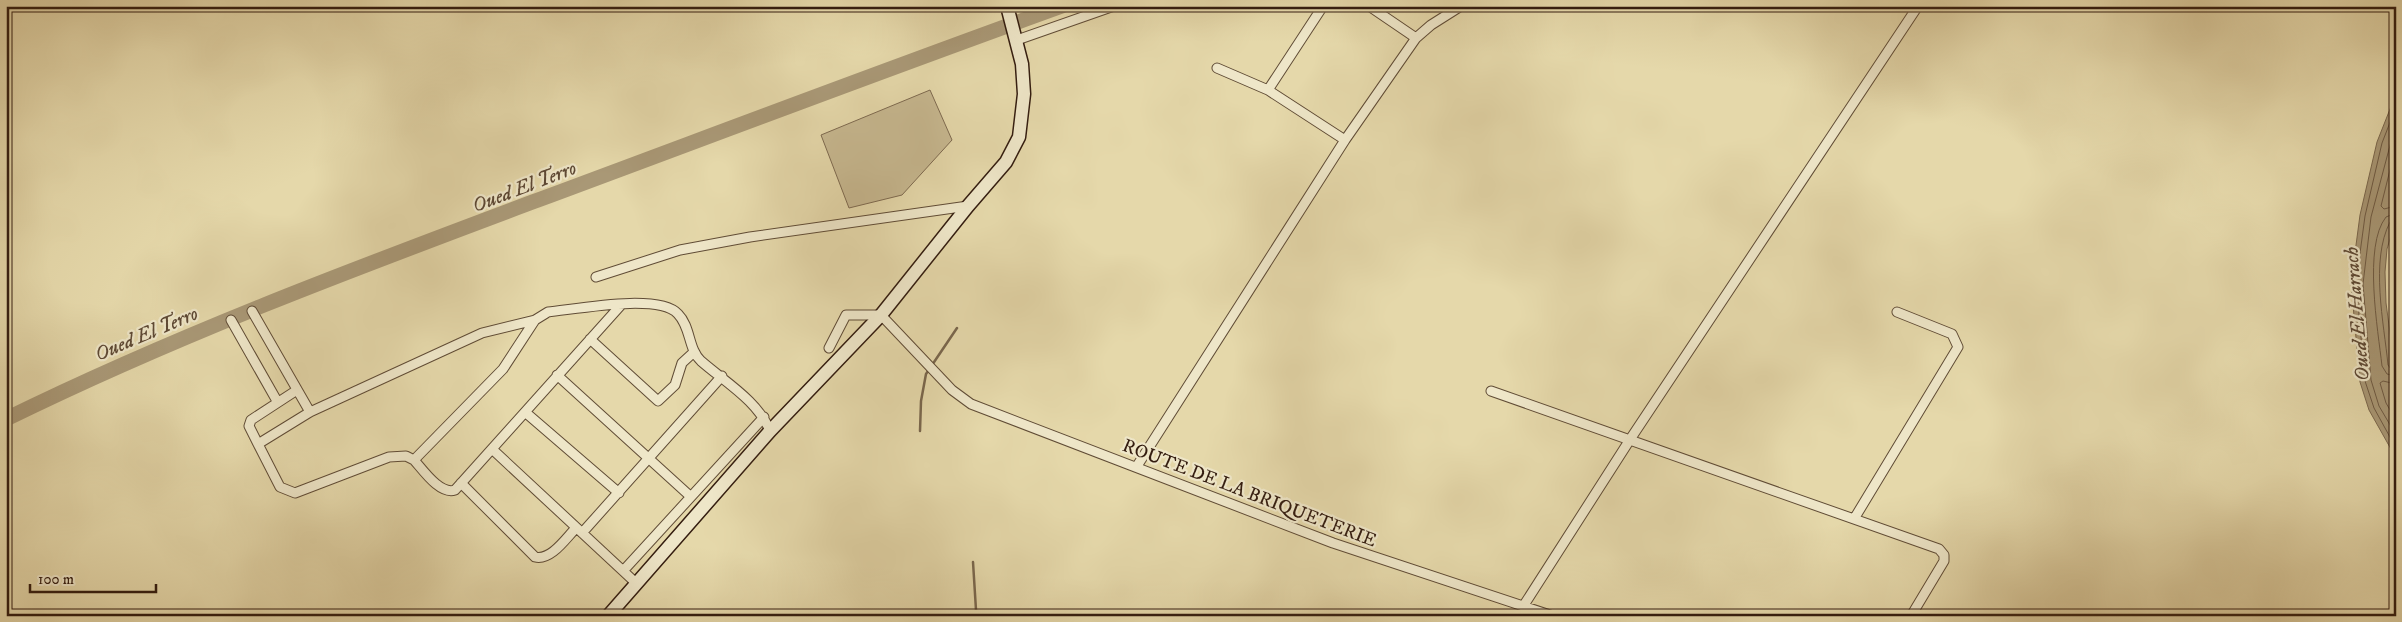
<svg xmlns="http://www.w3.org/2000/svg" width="2402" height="622" font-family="'IM FELL DW Pica',serif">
	<rect width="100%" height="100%" fill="#e5d8aa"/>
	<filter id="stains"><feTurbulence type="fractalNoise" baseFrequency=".004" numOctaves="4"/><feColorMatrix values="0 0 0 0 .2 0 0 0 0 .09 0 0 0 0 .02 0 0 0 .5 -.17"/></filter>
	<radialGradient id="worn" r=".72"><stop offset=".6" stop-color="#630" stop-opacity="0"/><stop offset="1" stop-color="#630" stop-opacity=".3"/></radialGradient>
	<path fill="#c7b890" stroke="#7e6a50" d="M930,90l22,50 -50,55 -53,13 -28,-73z"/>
	<path fill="#a99876" stroke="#7a674d" d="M2396,94v125l-9,30 -2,23 1,31 10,75v80l-27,-48 -9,-28 -9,-99 9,-68 17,-73z"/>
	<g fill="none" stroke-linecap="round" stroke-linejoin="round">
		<path stroke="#6e5a43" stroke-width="1" d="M2396,107l-14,36 -17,73 -9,67 9,98 9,27 22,40
			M2396,123l-25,94 -8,67 8,96 8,26 17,29
			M2396,146l-15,60 3,3 12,-3
			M2396,213l-10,4c-23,29 -8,113 -4,149l5,8 9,2
			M2396,220l-6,2c-20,39 -6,101 -2,143l3,4 5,1
			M2396,384l-13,-3 -3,2 6,20 10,17"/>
		<path stroke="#7a674d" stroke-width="2.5" d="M920,431l1,-30 5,-27 31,-46
			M973,562l3,48 3,6"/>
		<path stroke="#a99876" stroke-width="15" d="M6,419c173,-85 353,-152 532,-219 175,-65 349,-131 524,-194"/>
		<defs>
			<path id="street" d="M1369,6l47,32
				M1017,40l97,-34
				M1217,68l51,22 77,50
				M1268,90l55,-84
				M596,277l84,-27 70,-13 218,-31
				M252,311l58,101
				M231,320l46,81
				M535,320l-32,49 -89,91 -8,-4 -17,1 -94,36 -15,-6 -22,-43 52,-32 172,-79 53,-13 13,-8c29,-3 111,-19 130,2 13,13 10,35 23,47 24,21 57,40 69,70
				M590,339l68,62 17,-16 7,-22 12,-11
				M829,348l17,-33h35l71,75 19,14 362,139 220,73
				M557,375l133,121
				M1491,391l448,158 5,6v6l-33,55
				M525,412l94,81
				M258,444l-9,-18 2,-6 46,-30
				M492,449l144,134
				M414,460c9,10 26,35 41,30l166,-185
				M1137,466l208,-326 71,-102 15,-13 30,-19
				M461,483l74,74c16,4 31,-19 41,-29
				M1854,519l104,-172 -6,-13 -55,-22
				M582,533l140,-157
				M623,571l141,-154
				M1524,605l107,-167 287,-432"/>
			<path id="secondary" d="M608,616l162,-185 111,-116 87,-109 38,-44 13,-25 5,-43 -2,-30 -15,-58"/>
		</defs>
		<use href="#street" stroke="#604c36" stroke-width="11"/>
		<use href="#secondary" stroke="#341d10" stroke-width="15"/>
		<use href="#street" stroke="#eee6c8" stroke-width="9"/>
		<use href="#secondary" stroke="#eee6c8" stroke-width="12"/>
	</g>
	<g text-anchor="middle" stroke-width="4.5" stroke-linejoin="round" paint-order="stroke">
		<g font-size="19" fill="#341d10" stroke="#eee6c8">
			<text transform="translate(1250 492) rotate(21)" y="7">ROUTE DE LA BRIQUETERIE</text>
		</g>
		<g font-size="20" font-style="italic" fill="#5d4834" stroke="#eee6c8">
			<text transform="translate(524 186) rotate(-21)" y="7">Oued El Terro</text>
			<text transform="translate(2356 314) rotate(-95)" y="7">Oued El Harrach</text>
			<text transform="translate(146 333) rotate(-23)" y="7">Oued El Terro</text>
		</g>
	</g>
	<rect width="2402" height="622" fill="none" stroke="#e5d8aa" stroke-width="25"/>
	<rect x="8" y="8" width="2387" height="607" fill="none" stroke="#341d10" stroke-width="2.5"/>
	<rect x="12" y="12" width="2377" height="597" fill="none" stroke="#341d10"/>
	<path d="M30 584v8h126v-8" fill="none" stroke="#341d10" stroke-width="2.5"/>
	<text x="38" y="584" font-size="15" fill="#341d10" stroke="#eee6c8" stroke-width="4" paint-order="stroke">100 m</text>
	<rect width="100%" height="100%" filter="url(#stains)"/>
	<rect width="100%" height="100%" fill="url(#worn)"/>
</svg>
